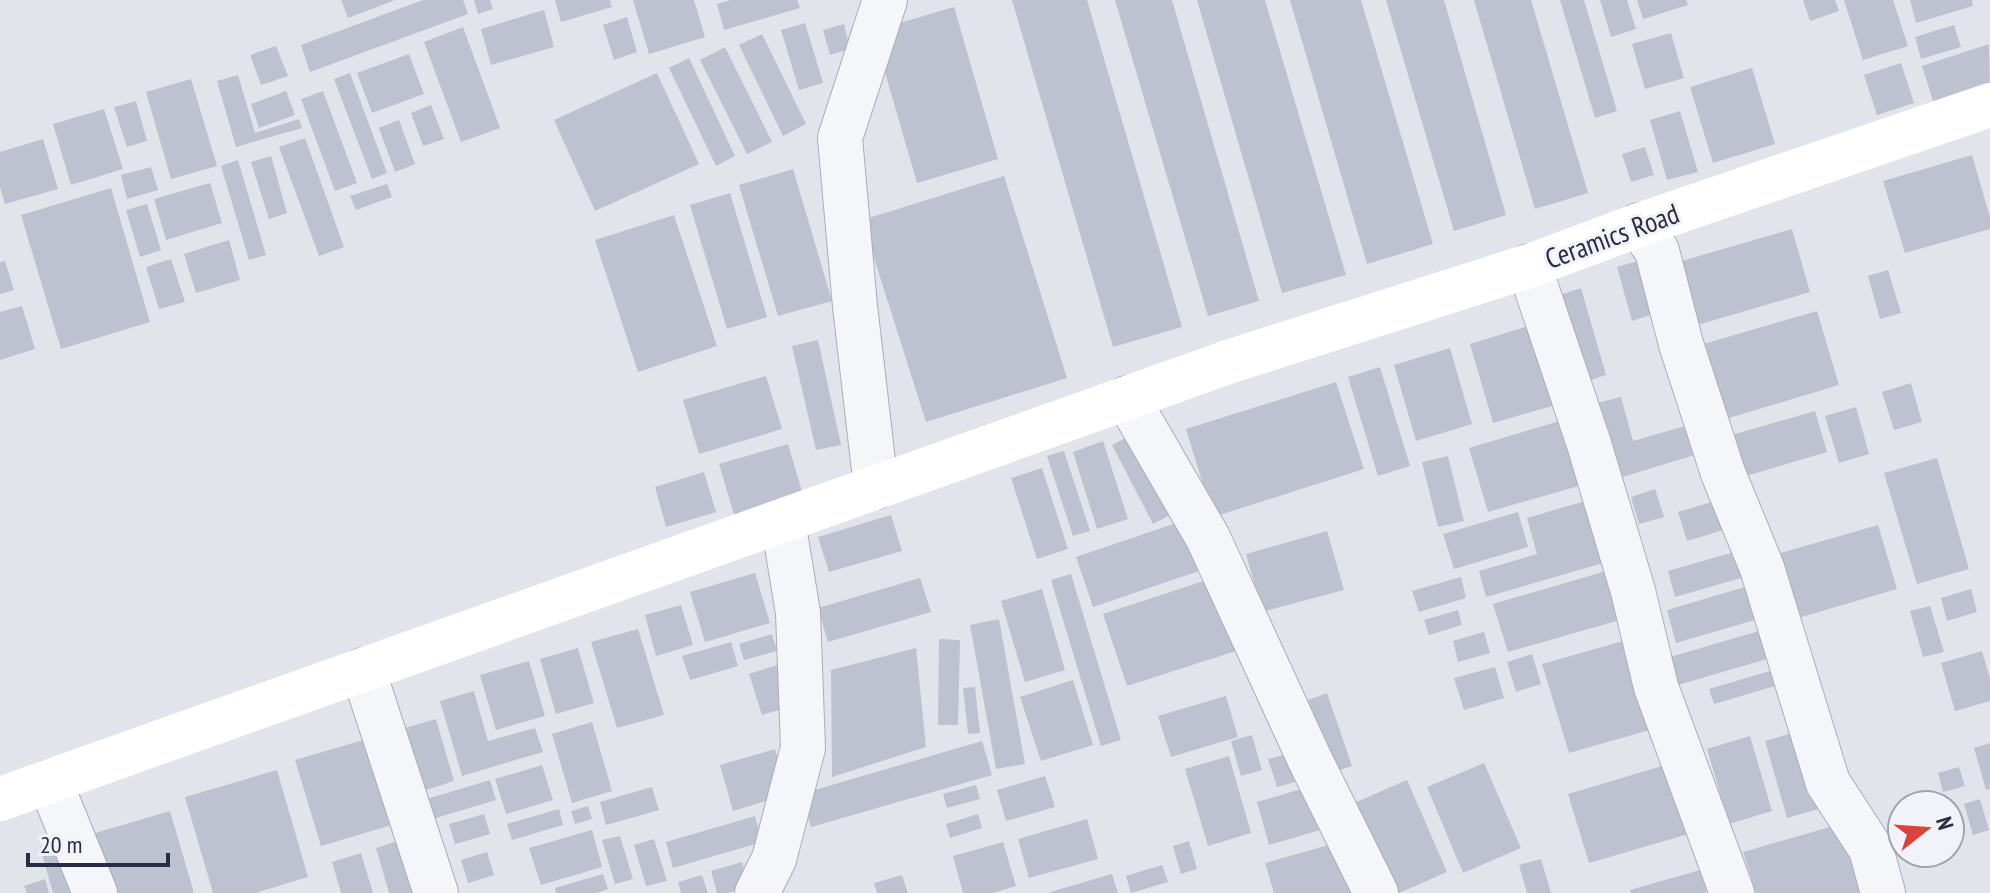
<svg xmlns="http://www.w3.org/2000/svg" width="1990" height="893" font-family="'PT Sans Narrow',sans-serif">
	<rect width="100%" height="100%" fill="#e2e4ec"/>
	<path fill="#bec1cf" d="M341,0h54l-47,18z
		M423,0h40l5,14 -158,58 -9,-27z
		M474,0h16l3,9 -15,5z
		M555,0h55l2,7 -51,15z
		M633,0h61l11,37 -56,17z
		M731,0h66l3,8 -76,22 -7,-26z
		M1012,0h75l95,327 -69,20z
		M1115,0h57l87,301 -51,15z
		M1197,0h68l81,275 -64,18z
		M1290,0h71l72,244 -66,20z
		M1386,0h58l62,215 -52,16z
		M1474,0h57l57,193 -53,16z
		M1560,0h24l33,111 -22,7z
		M1600,0h27l9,29 -25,8z
		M1637,0h49l2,5 -45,14z
		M1803,0h32l4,11 -29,10z
		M1844,0h49l15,46 -45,14z
		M1910,0h62l1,6 -57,17z
		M954,7l44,152 -81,24 -44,-152z
		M544,10l10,37 -63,18 -10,-36z
		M627,17l10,35 -23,8 -11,-35z
		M805,23l18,60 -24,7 -18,-60z
		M844,24l6,25 -20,6 -7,-25z
		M1954,25l7,22 -40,12 -6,-22z
		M463,27l37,101 -39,14 -37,-100z
		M1671,33l13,45 -39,11 -13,-45z
		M762,34l44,90 -23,12 -44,-91z
		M1989,44l1,45 -55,18 -13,-41z
		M276,46l12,30 -27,9 -11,-30z
		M725,47l47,95 -25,12 -47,-94z
		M409,54l15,40 -52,19 -15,-40z
		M689,58l46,98 -19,10 -47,-98z
		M1901,63l13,40 -37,12 -13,-40z
		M1752,68l23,76 -62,19 -23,-76z
		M350,73l37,100 -15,6 -38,-100z
		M657,73l42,91 -104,47 -41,-91z
		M238,75l17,58 44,-14 3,9 -66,19 -19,-66z
		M191,79l26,87 -46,13 -25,-87z
		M286,91l9,24 -36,13 -8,-24z
		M323,91l34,92 -22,8 -34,-92z
		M136,101l11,40 -20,6 -13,-40z
		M431,105l13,34 -21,7 -12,-33z
		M104,109l19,60 -52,16 -18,-61z
		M1680,111l18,61 -31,8 -17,-60z
		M399,120l16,44 -20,8 -16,-44z
		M305,138l39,109 -25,9 -40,-109z
		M43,139l15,50 -53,15 -5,-17v-35z
		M1645,147l9,28 -23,7 -9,-28z
		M1972,155l18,62v12l-85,24 -22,-72z
		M271,156l16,57 -18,6 -18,-57z
		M238,160l28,95 -17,5 -28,-94z
		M151,167l7,23 -31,9 -6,-24z
		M793,169l39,132 -54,15 -39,-131z
		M1004,176l63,202 -141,44 -64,-202z
		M210,183l12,40 -56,17 -12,-41z
		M387,184l5,13 -36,13 -6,-14z
		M111,188l39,134 -89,27 -40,-134z
		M730,193l37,124 -40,12 -37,-124z
		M147,204l14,46 -21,7 -14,-47z
		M674,215l43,131 -79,26 -43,-132z
		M1792,229l18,63 -116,34 -19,-63z
		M229,240l11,40 -44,13 -12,-39z
		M171,259l14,43 -26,7 -13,-42z
		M1645,259l15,53 -28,9 -15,-54z
		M5,261l9,29 -14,4v-32z
		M1888,270l13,43 -21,6 -12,-43z
		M1581,288l25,87 -28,9 -25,-87z
		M22,306l13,43 -35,11v-48z
		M1817,311l22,74 -117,35 -22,-75z
		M1535,324l24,80 -66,19 -23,-79z
		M818,340l23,105 -25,5 -24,-104z
		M1450,348l22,76 -56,17 -22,-76z
		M1380,367l30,99 -32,10 -30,-99z
		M766,376l16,53 -83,25 -16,-54z
		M1336,382l28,87 -151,48 -27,-88z
		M1911,383l11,39 -28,8 -12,-38z
		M1621,397l12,44 56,-16 9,29 -79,24 -22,-75z
		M1856,407l13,47 -30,9 -14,-47z
		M1815,411l12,41 -88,26 -11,-42z
		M1563,420l19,65 -94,27 -19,-64z
		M1135,433l41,79 -23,12 -41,-79z
		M1103,441l25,78 -31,10 -24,-77z
		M788,444l16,54 -69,20 -16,-54z
		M1064,451l26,80 -17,5 -26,-80z
		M1448,456l16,65 -26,6 -16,-65z
		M1937,458l32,111 -52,15 -33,-111z
		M1042,468l26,81 -31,10 -26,-81z
		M704,472l12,40 -50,15 -11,-40z
		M1655,489l9,28 -25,7 -8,-27z
		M1722,499l8,29 -43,13 -9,-29z
		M1585,501l18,62 -117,34 -7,-26 58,-17 -10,-36z
		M1518,512l10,35 -74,22 -11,-35z
		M891,515l11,36 -73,21 -11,-35z
		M1188,519l17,50 -112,38 -17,-50z
		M1878,525l19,64 -109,32 -18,-65z
		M1327,531l17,59 -82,22 -16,-58z
		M1748,548l7,26 -80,23 -7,-26z
		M1606,571l14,49 -112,32 -15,-48z
		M755,573l15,50 -65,19 -15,-50z
		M1071,574l50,166 -20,6 -50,-166z
		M1219,576l23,73 -115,37 -24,-72z
		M1461,577l5,21 -47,14 -7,-21z
		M920,578l11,34 -103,30 -10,-34z
		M1748,586l10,33 -82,24 -9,-33z
		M1042,589l23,81 -40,12 -24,-81z
		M1971,589l6,23 -30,9 -6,-23z
		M681,605l12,40 -37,11 -11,-41z
		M1930,606l14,46 -21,5 -13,-46z
		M1458,610l4,15 -33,10 -5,-15z
		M999,619l26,145 -29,5 -26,-144z
		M638,629l26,86 -47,13 -26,-86z
		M1766,629l8,28 -103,30 -8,-28z
		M1484,632l6,21 -32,9 -5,-21z
		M772,634l5,17 -33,9 -5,-16z
		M939,639l21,1 -2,85h-20z
		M1627,640l26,89 -84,24 -27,-89z
		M731,642l7,24 -48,14 -8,-24z
		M578,648l16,55 -38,11 -16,-55z
		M916,648l10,99 -94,30 -1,-107z
		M1982,651l8,28v22l-35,10 -14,-48z
		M1532,654l9,30 -25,8 -9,-30z
		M529,661l16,55 -49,14 -16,-55z
		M777,665l12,42 -27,8 -13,-41z
		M1495,667l9,31 -40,12 -10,-32z
		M1770,671l5,15 -61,18 -5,-15z
		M1073,680l20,65 -52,16 -21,-64z
		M975,687l5,46 -12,1 -5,-46z
		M474,691l14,50 47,-13 8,24 -81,24 -22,-75z
		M1327,693l25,73 -27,9 -25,-72z
		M1226,696l12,41 -67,20 -13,-41z
		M436,719l18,62 -31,10 -18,-63z
		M592,722l20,69 -40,12 -20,-69z
		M1796,732l23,77 -32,9 -22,-77z
		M1252,735l10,35 -21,6 -10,-35z
		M1750,736l22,75 -43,13 -22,-75z
		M370,738l25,86 -74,22 -26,-86z
		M982,741l10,34 -181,52 -10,-33z
		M1990,743v46l-4,1 -12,-42z
		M775,749l14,45 -56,17 -13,-46z
		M1298,751l8,28 -29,8 -9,-28z
		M1229,756l22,77 -43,13 -23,-77z
		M1484,763l37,85 -58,25 -36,-86z
		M1672,763l20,70 -103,30 -21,-69z
		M542,765l11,35 -47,14 -11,-35z
		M1959,767l6,19 -22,6 -5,-19z
		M277,770l31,107 -53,16h-42l-28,-96z
		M1045,776l10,31 -49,14 -9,-31z
		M490,780l6,20 -70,21 -6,-20z
		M1407,780l40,92 -48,21h-7l-38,-90z
		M976,785l4,14 -33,9 -4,-14z
		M1315,785l12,43 -58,17 -12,-43z
		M652,787l7,23 -53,15 -6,-23z
		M1980,799l9,31 -16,5 -9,-31z
		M588,806l4,13 -17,5 -4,-13z
		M559,809l4,16 -51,15 -5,-16z
		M170,811l24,82h-85l-17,-59z
		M1954,813l8,28 -12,4v-31z
		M484,814l6,20 -35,10 -6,-20z
		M978,814l4,14 -32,10 -4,-14z
		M755,816l7,26 -89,26 -7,-26z
		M1087,819l11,40 -69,19 -11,-39z
		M1840,824l20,69h-104l-13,-41z
		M592,830l10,37 -61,18 -12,-37z
		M620,836l13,43 -18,5 -13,-44z
		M406,838l16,55h-33l-13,-45z
		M654,839l13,42 -21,5 -12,-41z
		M65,840l16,53h-28l-13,-46z
		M1189,841l8,28 -16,5 -8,-28z
		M1003,842l13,44 -23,7h-30l-10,-37z
		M1339,842l15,51h-80l-9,-30z
		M487,852l7,23 -26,8 -7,-23z
		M361,853l12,40h-32l-9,-31z
		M1541,859l10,34h-24l-8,-28z
		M742,862l7,25 -21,6h-11l-6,-22z
		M1162,865l6,17 -37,11 -5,-17z
		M1700,870l7,23h-76l-1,-3z
		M603,874l5,15 -12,4h-40l-1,-5z
		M1112,874l6,19h-67l-1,-1z
		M702,875l6,18h-27l-3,-11z
		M902,875l6,18h-31l-3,-10z
		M45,879l4,14h-22l-3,-7z"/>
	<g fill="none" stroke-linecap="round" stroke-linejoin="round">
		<defs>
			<path id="street" d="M1639,225l18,26 24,93 42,129 39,95 66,215 43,66 12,44
				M1529,266l60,178 44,147 23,96 76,206
				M1127,398l81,140 102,222 66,133
				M876,487l-21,-181 -15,-168 45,-138
				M363,670l73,223
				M50,782l45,111
				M757,893l17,-34 29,-111 -5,-135 -15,-92"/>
		</defs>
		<use href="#street" stroke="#aaadba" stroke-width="46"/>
		<use href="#street" stroke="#f5f6f9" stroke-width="44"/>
		<path stroke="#fff" stroke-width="44" d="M0,799l1231,-438 298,-95 110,-41 351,-120"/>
	</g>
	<g text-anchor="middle" stroke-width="6" stroke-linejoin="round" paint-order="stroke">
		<g font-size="28" fill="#282d45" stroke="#f2f3f8">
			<text transform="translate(1612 236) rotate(-20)" y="10">Ceramics Road</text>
		</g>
	</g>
	<g transform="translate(1926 829) rotate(73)"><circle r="38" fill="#f2f3f8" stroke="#a1a4b0" stroke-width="2"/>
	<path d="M0-6L14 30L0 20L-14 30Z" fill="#dd413b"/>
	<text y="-12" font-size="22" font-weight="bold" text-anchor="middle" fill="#282d45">N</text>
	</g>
	<path d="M28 853v12h140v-12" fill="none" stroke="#282d45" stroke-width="4"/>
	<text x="40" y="853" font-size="24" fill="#282d45" stroke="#f2f3f8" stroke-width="6" paint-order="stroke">20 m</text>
</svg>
